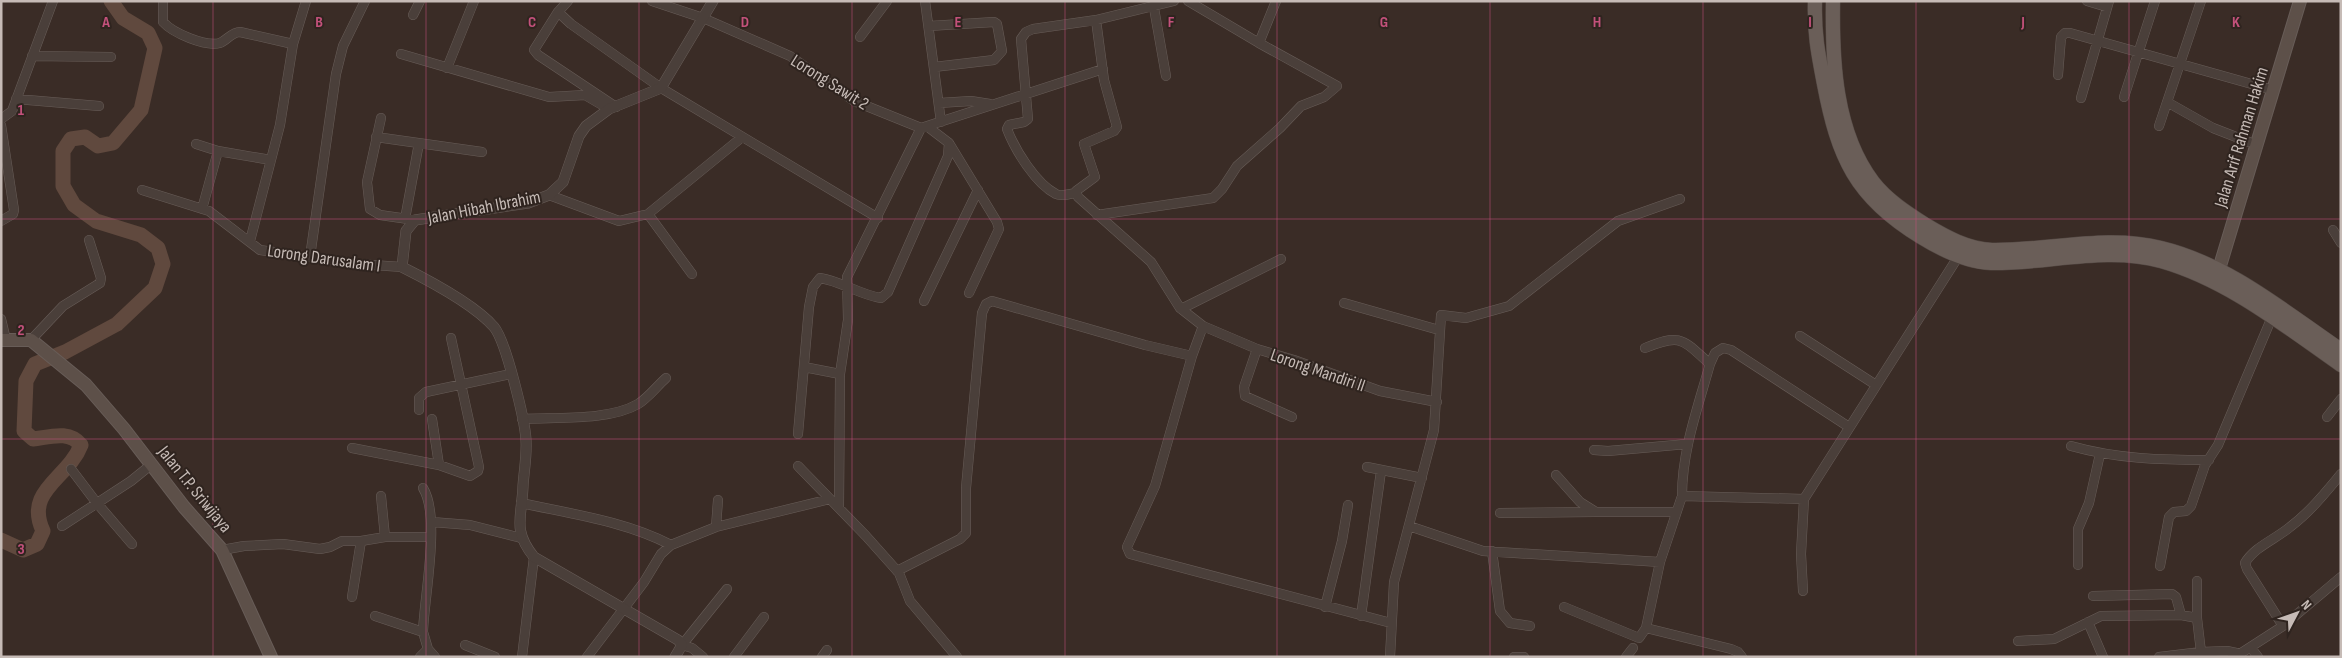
<svg xmlns="http://www.w3.org/2000/svg" width="2342" height="658" font-family="'Sofia Sans Condensed',sans-serif">
	<rect width="100%" height="100%" fill="#3a2c26"/>
	<g fill="none" stroke-linecap="round" stroke-linejoin="round">
		<path stroke="#60493e" stroke-width="15" d="M1,540l22,10 14,-6 6,-13c-19,-41 25,-52 38,-86 -12,-15 -31,-8 -48,-6l-9,-8 2,-50 9,-17 30,-12 52,-28 38,-36 8,-24 -5,-16 -17,-13 -45,-14 -22,-16 -11,-19v-35l8,-12 14,-2 13,9 15,-3 28,-33 14,-62 -7,-15 -25,-15 -12,-17"/>
		<defs>
			<path id="minor" d="M163,1v21c10,11 42,25 57,21 7,-3 12,-11 20,-11l53,12
				M652,1l51,17 87,38 64,45 67,27 182,-59
				M925,1l16,121
				M1188,1l71,42 17,-42
				M2087,1l20,6
				M1154,8l12,68
				M558,12l10,-11
				M413,15l7,-14
				M1096,20l8,60 13,47 -3,4 -30,13 11,33 -19,14 2,6 73,65 29,46 23,18 54,23 37,11 86,31 57,11
				M929,26l65,-4 3,2 5,27 -8,9 -60,7
				M860,37l27,-36
				M401,54l148,43 36,-2 24,14
				M32,56l79,1
				M447,68l27,-67
				M2058,75l3,-38 4,-4h5l203,57
				M2124,97l31,-96
				M2081,98l28,-97
				M16,99l83,7
				M2167,102l46,26 36,14
				M939,103l32,-2 19,3
				M616,107l-78,-52 -4,-5 24,-38 13,12 90,64 217,130
				M381,118l-14,64 3,27 10,6 35,5
				M1,119l11,-8 41,-110
				M1,125l13,85 -1,4 -12,7
				M2159,126l42,-125
				M376,137l106,15
				M949,143l48,79 2,7 -30,64
				M196,144l22,7 53,9
				M142,190l67,21 51,39 98,14 44,3
				M1075,193c-5,1 -14,4 -19,1 -20,-10 -41,-44 -49,-65l2,-4 15,-3 4,-3 -7,-80 5,-7 7,-3 63,-9 78,-19
				M549,195l70,26 29,-7 44,60
				M202,209l16,-58
				M648,214l93,-76
				M1097,215l116,-17 9,-9 15,-23 43,-38 21,-22 23,-9 13,-11 -78,-43
				M405,219l14,-76
				M2333,230l8,13
				M250,241l30,-116 13,-81 13,-43
				M310,257l26,-183 7,-28 22,-45
				M924,301l54,-111
				M1344,303l95,27
				M1181,309l100,-50
				M1,319l5,21
				M1203,326l-11,30 -37,130 -28,61 3,7 261,69
				M1800,336l76,49
				M31,340l32,-34 37,-23 1,-5 -12,-38
				M1645,348c36,-15 37,-9 65,16
				M1257,349l-13,38 1,9 47,21
				M804,367l36,7
				M419,410v-12l7,-6 85,-18
				M2327,417l14,-18
				M432,419l7,46
				M522,419c34,-2 87,2 116,-15 10,-6 19,-18 28,-26
				M798,434l11,-127 4,-20 7,-9c21,3 40,17 61,20l7,-6 60,-136 1,-13 -21,-16
				M2071,446c46,13 91,14 138,14
				M352,448l87,17 31,11 8,-5 1,-4 -28,-129
				M1594,450l14,1 79,-7
				M798,466l68,70 33,37 11,28 47,56
				M1367,467l55,11
				M71,469l25,33 36,42
				M1556,475l24,27 16,10h80
				M423,488c18,29 1,109 0,144l5,17 7,8
				M381,496l4,41
				M1682,496c0,-46 16,-89 28,-132l5,-11 8,-5 8,2 118,77
				M521,503c50,11 104,18 150,42
				M839,508l1,-134 8,-54 -1,-43 74,-149
				M1500,513l95,-1
				M432,522l38,3 51,13
				M62,526l69,-45 21,-17
				M1409,526l74,25 177,11
				M716,527l114,-28
				M222,550l22,-4 39,-2 37,5 10,-2 12,-6h19l24,-4h45
				M1492,551l8,60 10,12 20,3
				M2078,565v-36l11,-26 11,-49
				M2160,566l9,-49 5,-5 12,-1 5,-5 14,-41 13,-20 54,-128
				M897,571l63,-32 6,-6v-45l16,-175 4,-9 6,-3 153,44 47,11
				M2197,581v37l4,34 26,-1 14,3
				M1803,591l-2,-37 3,-55
				M2093,596l79,-2 4,3 5,18
				M352,597l9,-56
				M1325,607l17,-66 6,-36
				M1564,607l75,31 7,-10 14,-66 22,-66 122,3 154,-242
				M375,616l48,16
				M1361,616l20,-145
				M2088,622l15,35
				M2283,626l-36,-57 -2,-6c9,-16 31,-24 45,-36 20,-15 35,-34 51,-53
				M1646,628l85,21 7,3 4,5
				M2018,641l36,-2 47,-23 80,-1 16,3
				M465,645l30,12
				M2251,648l7,9
				M420,657l8,-8
				M522,657l12,-100
				M587,657l57,-75 17,-28 10,-9 45,-18 2,-27
				M703,657l-11,-9 -10,-3 45,-56
				M734,657l30,-40
				M822,657l5,-7
				M1390,657l4,-75 40,-152 7,-115 25,3 43,-12 109,-85 62,-22
				M1514,657h10
				M1626,657l7,-9
				M2159,657l42,-5
				M2235,657l48,-31 58,-49"/>
			<path id="tertiary" d="M675,657l7,-12 -4,-5 -144,-83c-22,-27 -12,-40 -11,-71 1,-15 4,-31 3,-46 -1,-19 -20,-99 -32,-113 -19,-22 -66,-47 -92,-60l4,-36 9,-11 113,-17 21,-8 14,-13 16,-46 7,-10 23,-17 52,-21 52,-87"/>
			<path id="secondary" d="M2216,279l84,-278
				M1,340h30l55,45 38,44 60,78 38,43 49,107"/>
			<path id="primary" d="M1815,1c-1,32 3,52 9,83 14,73 31,113 97,153 21,13 45,25 70,26 56,1 115,-17 170,-2 67,19 124,65 180,104
				M1833,1c-1,60 2,131 40,181 14,18 34,31 53,43 20,12 42,24 66,25 56,1 114,-16 169,-2 67,16 124,64 180,102"/>
		</defs>
		<use href="#minor" stroke="#685d58" stroke-width="10"/>
		<use href="#tertiary" stroke="#685d58" stroke-width="11"/>
		<use href="#secondary" stroke="#685d58" stroke-width="14"/>
		<use href="#primary" stroke="#534843" stroke-width="15"/>
		<use href="#minor" stroke="#4a3f3a" stroke-width="9"/>
		<use href="#tertiary" stroke="#4a3f3a" stroke-width="10"/>
		<use href="#secondary" stroke="#5d5049" stroke-width="12"/>
		<use href="#primary" stroke="#6a5e58" stroke-width="14"/>
	</g>
	<path fill="none" stroke="#c3517b" stroke-width="1" stroke-opacity="0.55" d="M213,1v656M426,1v656M639,1v656M852,1v656M1065,1v656M1277,1v656M1490,1v656M1703,1v656M1916,1v656M2129,1v656M1,219h2340M1,439h2340"/>
	<g text-anchor="middle" stroke-width="4" stroke-linejoin="round" paint-order="stroke">
		<g font-size="18" fill="#c6bbb6" stroke="#2f241f">
			<text transform="translate(830 82) rotate(32)" y="6">Lorong Sawit 2</text>
			<text transform="translate(2241 137) rotate(-73)" y="6">Jalan Arif Rahman Hakim</text>
			<text transform="translate(484 207) rotate(-11)" y="6">Jalan Hibah Ibrahim</text>
			<text transform="translate(324 258) rotate(8)" y="6">Lorong Darusalam I</text>
			<text transform="translate(1318 370) rotate(19)" y="6">Lorong Mandiri II</text>
			<text transform="translate(195 489) rotate(51)" y="6">Jalan T.P. Sriwijaya</text>
		</g>
	</g>
	<g font-size="16" text-anchor="middle" font-weight="bold" fill="#c3517b" stroke="#2f241f" stroke-width="4" stroke-linejoin="round" paint-order="stroke">
		<text x="106" y="27">A</text>
		<text x="319" y="27">B</text>
		<text x="532" y="27">C</text>
		<text x="745" y="27">D</text>
		<text x="958" y="27">E</text>
		<text x="1171" y="27">F</text>
		<text x="1384" y="27">G</text>
		<text x="1597" y="27">H</text>
		<text x="1810" y="27">I</text>
		<text x="2023" y="27">J</text>
		<text x="2236" y="27">K</text>
		<text x="21" y="115">1</text>
		<text x="21" y="335">2</text>
		<text x="21" y="554">3</text>
	</g>
	<rect width="2342" height="658" fill="none" stroke="#c6bbb6" stroke-width="5"/>
	<g transform="translate(2297 613) rotate(49)" stroke="#2f241f" stroke-width="4" paint-order="stroke">
	<path d="M0-4L9 19L0 12L-9 19Z" fill="#c6bbb6"/>
	<text y="-8" font-size="14" font-weight="bold" text-anchor="middle" fill="#c6bbb6">N</text>
	</g>
</svg>
